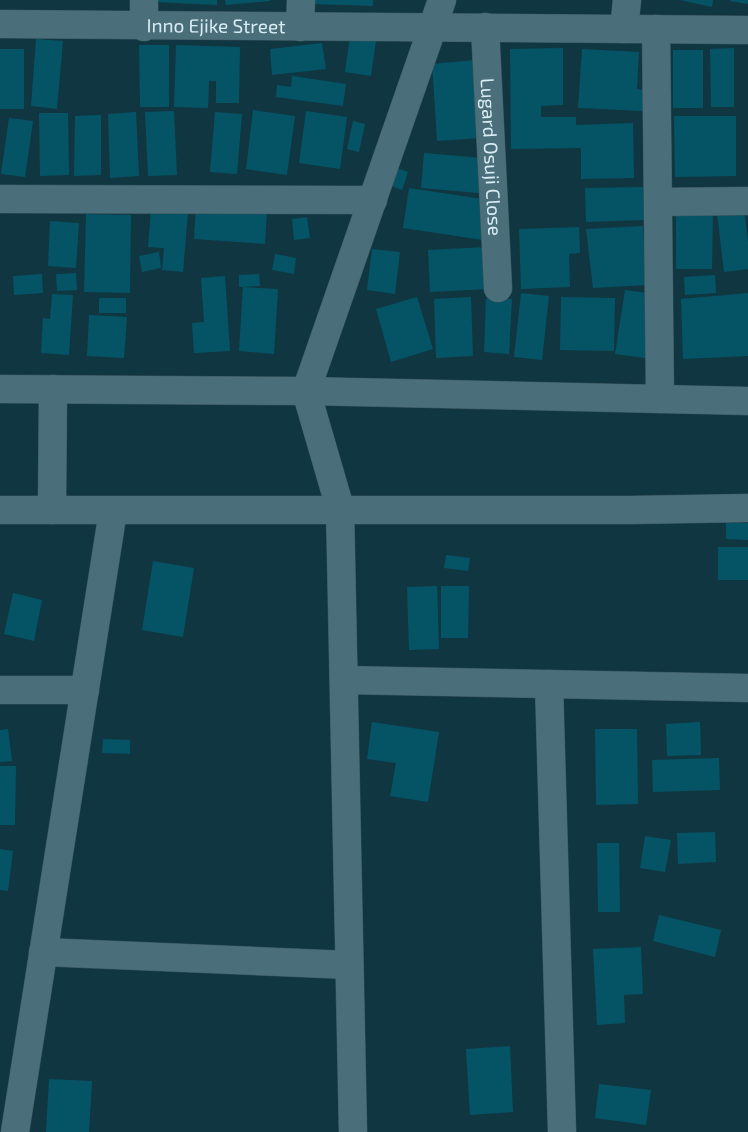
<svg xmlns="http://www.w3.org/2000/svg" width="748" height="1132" font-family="'Exo 2',sans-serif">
	<rect width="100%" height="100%" fill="#103641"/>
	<path fill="#055466" d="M156,0h61v5l-61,-3z
		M225,0h45v1l-44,4z
		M313,0h60v6l-60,-2z
		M680,0h33l-1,7z
		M730,0h18v4l-18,-3z
		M350,36l26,4 -5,36 -26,-4z
		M36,39l27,2 -6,68 -26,-3z
		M322,43l4,26 -54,6 -2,-26z
		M139,45h30v62h-29z
		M176,45l64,2 -1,56h-23v-22h-7l-1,27 -34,-1z
		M563,48v57l-22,1v11h35v8l57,-2 1,55 -53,1v-31l-70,1 -1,-100z
		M734,48v59h-23l-1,-58z
		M0,49h24v60h-24z
		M582,49l57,3 -2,37 8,1 -2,21 -65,-3z
		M673,50h30v58h-30z
		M475,60l6,78 -44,3 -5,-77z
		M292,76l54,8 -3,22 -67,-9 1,-12 14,2z
		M253,110l42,6 -8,59 -41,-6z
		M174,111l3,64 -29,1 -3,-64z
		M306,111l41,6 -7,52 -41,-6z
		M136,112l3,64 -29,2 -2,-64z
		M215,112l27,2 -5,60 -27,-2z
		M39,113h29l1,62 -29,1z
		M101,115v60l-27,1 1,-60z
		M674,116h62v60l-61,1z
		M9,118l24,3 -8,56 -24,-3z
		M353,121l12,3 -6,28 -12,-3z
		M424,153l58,5 -3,35 -58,-5z
		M397,168l11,4 -6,18 -11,-4z
		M643,187l1,33 -58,2 -1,-34z
		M409,188l80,12 -6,40 -80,-12z
		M196,207l71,5 -2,32 -71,-5z
		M151,209l37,4 -5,59 -21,-2 2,-22 -16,-1z
		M744,209l4,33v27l-24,3 -7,-59z
		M676,213h37l-1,56h-36z
		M86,214l45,1 -1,78 -46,-1z
		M307,217l3,21 -16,2 -2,-21z
		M50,221l29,2 -3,45 -28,-2z
		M643,226l3,59 -53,3 -7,-59z
		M579,227l1,26 -11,1 1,33 -49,2 -2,-60z
		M487,247l2,42 -59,3 -2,-42z
		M372,249l28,3 -5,42 -28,-4z
		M159,252l2,16 -19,4 -3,-16z
		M275,254l21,4 -2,16 -22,-4z
		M76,273l1,17 -20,1 -1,-17z
		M42,274l1,19 -29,2 -1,-19z
		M259,274l1,12 -21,1v-12z
		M715,275l1,18 -31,2 -1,-18z
		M225,276l5,75 -36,2 -2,-30 12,-1 -3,-44z
		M243,287l35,2 -4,65 -35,-3z
		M625,290l30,4 -10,64 -30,-4z
		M521,293l28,3 -7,64 -28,-3z
		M748,293v63l-65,3 -2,-60z
		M52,294l21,1 -4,60 -28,-2 2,-35 7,1z
		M417,297l16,52 -42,13 -15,-53z
		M471,297l2,59 -37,2 -2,-59z
		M561,297l54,1 -1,53 -54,-1z
		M99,298h27v15h-27z
		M486,298l26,1 -3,55 -25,-2z
		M89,315l38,2 -3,41 -37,-2z
		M726,523h22v17l-22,-1z
		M718,547h30v33h-30z
		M446,555l24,3 -2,13 -24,-3z
		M153,561l41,7 -11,69 -41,-7z
		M437,586l2,63 -30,1 -2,-63z
		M441,586h28l-1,52h-27z
		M13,593l29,7 -8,41 -30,-7z
		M372,722l67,10 -11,70 -38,-6 6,-33 -29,-4z
		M700,722l1,33 -34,1 -1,-32z
		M8,729l4,32 -12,1v-32z
		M595,729h42l1,75 -42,1z
		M103,739l27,1v14l-28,-1z
		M719,758l1,32 -67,2 -1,-32z
		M0,766h16l-1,59h-15z
		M715,832l1,30 -38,2 -1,-31z
		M645,836l26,4 -6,32 -25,-4z
		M597,843h22l1,69h-22z
		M0,849l13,2 -5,40 -8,-1z
		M659,915l62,15 -6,27 -62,-16z
		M641,947l2,47 -19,1 1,28 -28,2 -4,-76z
		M510,1046l3,66 -43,3 -4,-66z
		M49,1079l43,2 -3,51h-43z
		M599,1084l52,6 -5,35 -51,-7z"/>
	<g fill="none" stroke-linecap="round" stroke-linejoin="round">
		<defs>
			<g id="minor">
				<path id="s1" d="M0,24l748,6"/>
				<path d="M144,27v-27"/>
				<path d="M300,27l1,-27"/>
				<path id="s2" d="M485,27l13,261"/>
				<path d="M624,29l3,-29"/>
				<path d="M656,29l4,370"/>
				<path d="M0,199l373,1"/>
				<path d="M659,202l89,-1"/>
				<path d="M0,389l306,2 442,10"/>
				<path d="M0,510h630l118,-2"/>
				<path d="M52,510l1,-121"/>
				<path d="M344,680l404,8"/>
				<path d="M549,684l13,448"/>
				<path d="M0,690h85"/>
				<path d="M43,952l306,13"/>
				<path d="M15,1132l98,-621"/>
				<path d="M353,1132l-13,-624 -34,-117 136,-391"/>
			</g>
		</defs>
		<use href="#minor" stroke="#39535a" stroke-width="29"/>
		<use href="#minor" stroke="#4a6f7b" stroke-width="28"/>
	</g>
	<g text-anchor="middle" stroke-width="4.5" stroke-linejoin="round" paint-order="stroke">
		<g font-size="19" fill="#d8ecf3" stroke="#103641">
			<text dy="7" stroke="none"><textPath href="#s1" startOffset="216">Inno Ejike Street</textPath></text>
			<text dy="7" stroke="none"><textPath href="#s2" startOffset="130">Lugard Osuji Close</textPath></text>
		</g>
	</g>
</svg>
